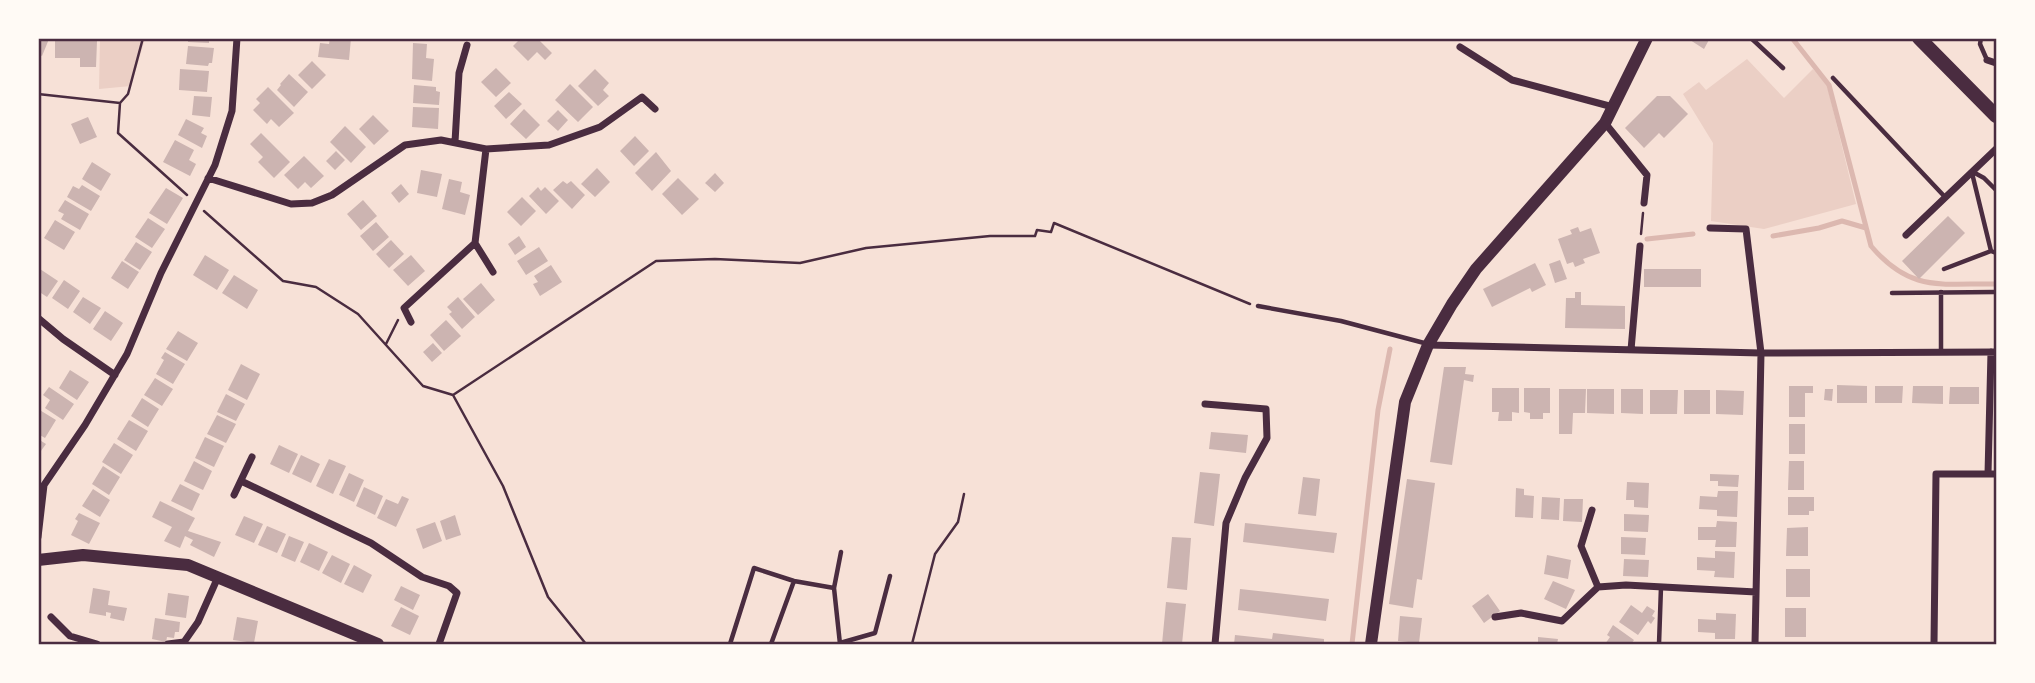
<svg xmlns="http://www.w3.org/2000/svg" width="2035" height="683" font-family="Georgia,serif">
	<rect width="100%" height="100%" fill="#f7e1d7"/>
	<path fill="#ebcfc5" d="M100,39h45l-14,47 -32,3z
		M1747,59l37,39 29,-29 14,16 29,119 -92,25 -53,-8 2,-78 -30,-49 16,-12 7,8z"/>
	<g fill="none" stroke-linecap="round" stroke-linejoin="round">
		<path stroke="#dcb8b0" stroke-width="5" d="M1792,38l37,47 42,161c40,47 70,37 125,38
			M1773,236l46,-8 23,-7 24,7
			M1647,239l46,-5
			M1352,644l26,-234 12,-61"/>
	</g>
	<path fill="#ccb4b1" d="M38,38l11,1 -7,17 -4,-2z
		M69,38l28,3 -1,26h-16v-9h-25v-18l13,1z
		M188,38h21v5l-21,-1z
		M330,38h21l-2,22 -31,-3 2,-14 9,1z
		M521,38h16l15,15 -7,7 -8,-8 -9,9 -15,-15z
		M1687,38h23l-6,11z
		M413,43l14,1 -1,14 8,1 -2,22 -20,-2z
		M188,46l26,2 -2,15h-3l-1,3 -22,-2z
		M312,61l14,14 -14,14 -14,-14z
		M496,68l15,15 -15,14 -15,-15z
		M180,69l29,2 -2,21 -28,-2z
		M595,69l14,14 -6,7 6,6 -11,10 -20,-20z
		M289,74l19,18 -14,15 -17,-17 4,-5 -1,-1z
		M570,84l23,23 -15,15 -23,-22z
		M414,85l22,2v4l4,1 -1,13 -26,-2z
		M268,87l26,26 -15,14 -8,-8 -4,5 -14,-14 7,-7 -4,-4z
		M509,92l13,12 -16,15 -12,-13z
		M194,96l18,1 -2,20 -18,-2z
		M1657,96h13l18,18 -24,24 -5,-5 -15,15 -19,-20z
		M413,107l26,1 -1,21 -26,-2z
		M524,109l16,16 -14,14 -16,-15z
		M558,110l10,10 -10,11 -11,-10z
		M373,115l16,16 -15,14 -15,-16z
		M88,117l9,20 -17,7 -9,-20z
		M186,119l18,9 -3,5 6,3 -5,12 -24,-13z
		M345,126l21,21 -15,16 -21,-21z
		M261,133l29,29 -16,16 -16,-16 5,-5 -13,-13z
		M635,136l14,15 -15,15 -14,-15z
		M175,140l19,10 -5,10 7,4 -6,12 -27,-14z
		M336,151l9,9 -10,10 -9,-9z
		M656,152l15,19 -19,20 -17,-18z
		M304,156l20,20 -13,12 -6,-6 -7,7 -14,-14z
		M92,162l19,12 -10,17 -19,-12z
		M597,168l13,14 -15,15 -14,-13z
		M421,170l21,4 -5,23 -20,-4z
		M715,173l9,10 -9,9 -10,-9z
		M678,178l21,21 -17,16 -20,-21z
		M449,179l13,3 -2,10 10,3 -5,20 -23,-6z
		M563,181l4,3 4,-3 14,14 -13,14 -19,-19z
		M401,184l8,10 -10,9 -8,-10z
		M82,185l18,11 -9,15 -24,-14 6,-11 6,3z
		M538,187l3,4 4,-4 14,14 -13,13 -17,-18z
		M166,188l17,10 -16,26 -18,-11z
		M522,197l14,14 -15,15 -14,-14z
		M65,200l24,14 -9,16 -19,-11 3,-5 -6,-3z
		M363,200l14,16 -16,14 -14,-16z
		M1948,216l17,17 -46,46 -17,-18z
		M148,218l17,11 -13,19 -17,-11z
		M55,220l20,12 -11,18 -20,-12z
		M376,222l13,15 -16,14 -13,-15z
		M1578,227l2,5 11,-4 9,25 -17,6 2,4 -10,4 -2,-5 -6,2 -9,-25 14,-5 -2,-4z
		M519,236l7,11 -11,8 -7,-11z
		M391,240l13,14 -15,14 -13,-14z
		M136,242l16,10 -12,18 -16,-10z
		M539,247l9,14 -22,14 -9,-14z
		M205,255l24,15 -12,20 -24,-15z
		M411,255l14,16 -17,15 -15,-16z
		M1560,260l7,19 -12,4 -6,-19z
		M122,261l17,11 -11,17 -17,-11z
		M1535,263l11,22 -14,7 -2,-4 -38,19 -9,-18z
		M551,265l11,17 -22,14 -7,-12 5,-2 -4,-6z
		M40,269l18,12 -11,16 -9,-6z
		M1644,269h57v18h-57z
		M234,275l24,15 -11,19 -25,-16z
		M64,280l16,11 -12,18 -16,-11z
		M481,283l14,17 -17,15 -15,-16z
		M1575,292h6v13l44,1v23l-60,-1 1,-30h9z
		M83,297l18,11 -11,16 -17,-12z
		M458,297l17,20 -13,12 -13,-15 3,-2 -5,-5z
		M105,311l18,12 -12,18 -18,-12z
		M446,320l15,16 -17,15 -14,-16z
		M178,331l20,12 -11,18 -21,-12z
		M433,343l9,10 -10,9 -9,-10z
		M165,352l20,12 -12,20 -17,-10 8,-14 -3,-2z
		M241,364l19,10 -13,26 -19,-10z
		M1444,367h22l-1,7 9,1 -1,7 -9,-2 -12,85 -22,-3z
		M70,370l19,12 -12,18 -18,-12z
		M155,378l18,11 -11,17 -18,-11z
		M1837,385l30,1v17h-30z
		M1789,386h24v7h-8v24h-16z
		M1875,386h28l-1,17h-27z
		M1913,386h30v18l-31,-1z
		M49,387l25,17 -11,16 -18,-12 5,-8 -7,-5z
		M1950,387h29v17h-30z
		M1492,388h27v25l-7,-1v9h-14l1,-9h-7z
		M1524,388h26v25h-7v6h-13v-6l-6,-1z
		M1559,389h27l-1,24h-12l-1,21h-13z
		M1587,389h27v25l-27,-1z
		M1621,389h22v25l-22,-1z
		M1825,389h8l-1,12 -8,-1z
		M1650,390h28l-1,24h-27z
		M1684,390h26v24h-26z
		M1716,390l28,1 -1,24 -27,-1z
		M226,394l19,10 -9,17 -19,-9z
		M142,398l17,11 -11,18 -17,-11z
		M38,409l18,11 -11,18 -7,-4z
		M217,415l19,9 -10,19 -19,-9z
		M129,420l19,11 -12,20 -19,-12z
		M1789,424h16v30h-16z
		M1211,432l37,3 -2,18 -37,-4z
		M205,437l19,9 -10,21 -19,-9z
		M38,439l8,5 -8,11z
		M114,443l19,12 -12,19 -19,-12z
		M279,445l19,9 -9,19 -19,-9z
		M301,455l19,9 -9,19 -19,-9z
		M329,459l17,7 -13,28 -17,-8z
		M194,461l18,10 -9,19 -19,-9z
		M1789,461h15v29h-16z
		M103,466l17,11 -11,18 -17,-11z
		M1200,472l20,2 -6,52 -20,-3z
		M349,473l15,7 -10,22 -15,-7z
		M1710,474l29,1 -1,12 -20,-1v-5h-8z
		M1303,477l17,2 -4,37 -18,-2z
		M1407,479l28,4 -13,97 -5,-1 -4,29 -24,-4z
		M1627,482l22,1 -1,25 -14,-1v-7h-8z
		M180,484l20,10 -8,17 -21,-10z
		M364,487l19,9 -8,19 -19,-9z
		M1516,488l8,1v6l10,1 -1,22 -18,-1z
		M93,489l17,11 -10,17 -18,-11z
		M1718,491h20l-1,26 -20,-1v-6l-18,-1 1,-13 17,1z
		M402,496l7,3 -13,28 -19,-9 9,-19 12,5z
		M1542,497l18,1 -1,22 -18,-1z
		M1788,497h26v14h-5v4h-21z
		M1564,499h19l-1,23 -19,-1z
		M160,501l35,17 -7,13 33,11 -7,15 -24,-12 3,-5 -8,-4 -5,12 -16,-7 8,-14 -20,-10z
		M79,513l21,10 -11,21 -18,-9 7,-14 -3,-2z
		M1624,514l25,1 -1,17 -24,-1z
		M455,515l6,20 -15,5 -6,-19z
		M244,516l19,8 -9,19 -19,-8z
		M1717,521l20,1 -1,25h-21l1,-7h-18v-13h18z
		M435,522l7,19 -19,8 -7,-20z
		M1245,523l92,10 -3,20 -91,-11z
		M267,526l19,8 -9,19 -19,-8z
		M1808,527v29h-22l1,-28z
		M289,536l15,6 -9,20 -14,-6z
		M1172,537l19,1 -4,52 -20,-2z
		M1621,537l25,1 -1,17 -24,-1z
		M309,543l19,9 -9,19 -19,-9z
		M1715,551l20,1 -1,26 -20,-1 1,-6 -18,-1v-13l18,1z
		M332,555l18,9 -9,19 -19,-10z
		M1547,555l24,5 -3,19 -24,-5z
		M1624,559l25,1 -1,17 -25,-1z
		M354,565l18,10 -9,18 -19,-9z
		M1786,569h24v28h-24z
		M1553,581l22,9 -9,19 -22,-10z
		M401,586l19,9 -7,15 -19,-10z
		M93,588l17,3 -2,14 19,3 -3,13 -14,-3 1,-5 -5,-1v4l-17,-3z
		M1240,589l89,10 -3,22 -88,-11z
		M168,593l21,3 -3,22 -21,-3z
		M1488,594l12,17 -16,12 -12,-17z
		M1166,602l20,2 -4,40h-20z
		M1631,605l11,8 5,-7 8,5 -3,5 3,2 -4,6 -3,-3 -10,14 -19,-13z
		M401,607l18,9 -9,19 -19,-9z
		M1785,608h21v29h-21z
		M1716,613l20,1 -1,25h-20v-6l-17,-1v-13l18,1z
		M1400,616l22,2 -3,25 -21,-2z
		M237,617l21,4 -4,22 -21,-3z
		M155,618l25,4 -1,10h-4l-1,6 -7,-1 -1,5 -14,-3z
		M1613,625l21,15 -3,4h-26l5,-7 -3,-2z
		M1273,633l51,6v5h-90l1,-9 37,4z
		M1538,637l20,2 -1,5h-19z"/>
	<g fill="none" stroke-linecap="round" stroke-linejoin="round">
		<path stroke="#4a2c40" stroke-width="2.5" d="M143,38l-15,56 -8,9 -2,30 69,62
			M38,94l82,9
			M204,211l79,70 33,6 42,27 65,72 30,9 203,-134 59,-2 85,4 66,-15 124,-12h45l2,-6 14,2 3,-9 196,81
			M1641,234l2,-21
			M386,344l12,-24
			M453,395l50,91 45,111 38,47
			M912,644l23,-90 23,-32 6,-28"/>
		<path stroke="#4a2c40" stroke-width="4.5" d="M1751,38l32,30
			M1981,38l-1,6 7,16
			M1833,78l112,119
			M1973,172l11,6 12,12
			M1972,173l19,78
			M1944,269l47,-18 5,2
			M1892,293l104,-1
			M1258,306l83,15 87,23
			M1941,352v-60
			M840,643l35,-10 15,-57
			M730,644l24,-76 40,13 40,7
			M771,644l23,-63
			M840,644l-6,-56 7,-36
			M1659,644l2,-57"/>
		<path stroke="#4a2c40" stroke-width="7" d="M1460,47l52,33 101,27
			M1987,60l9,3
			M1605,123l42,52 -3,28
			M455,142l4,-69 8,-28
			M208,178l83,26 21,-1 20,-8 73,-50 36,-5 45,9 63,-4 51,-18 42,-30 13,12
			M1710,228l36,1 15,124 -6,291
			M1906,235l90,-86
			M475,243l18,29
			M38,318l25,21 52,36
			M411,322l-7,-14 71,-65 11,-94
			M1428,345l333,8 235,-1
			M1631,350l9,-104
			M1205,404l61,5 1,29 -22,40 -19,45 -11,121
			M1988,474l3,-122
			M241,481l130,62 51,34 27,9 8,7 -18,51
			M234,495l18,-38
			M1592,510l-11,36 17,41
			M38,537l6,-52 41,-60 42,-71 34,-81 54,-108 17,-54 5,-73
			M51,617l19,19 27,8
			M1495,617l26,-4 41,8 36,-34 28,-2 130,7
			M168,644l16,-2 14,-20 20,-45
			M1934,644l2,-170h60"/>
		<path stroke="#4a2c40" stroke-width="12" d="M38,560l45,-5 105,10 190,79
			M1371,644l34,-242 23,-57 24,-41 24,-35 129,-146 42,-85"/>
		<path stroke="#4a2c40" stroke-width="14" d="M1919,38l77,78"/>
	</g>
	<rect width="2035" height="683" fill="none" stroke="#fffaf5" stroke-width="80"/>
	<rect x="40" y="40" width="1955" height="603" fill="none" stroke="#4a2c40" stroke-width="2.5"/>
</svg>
